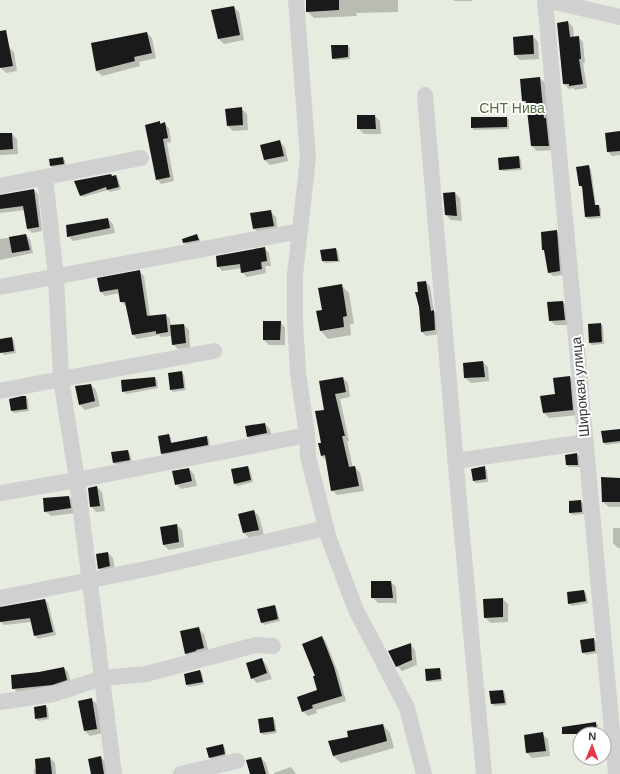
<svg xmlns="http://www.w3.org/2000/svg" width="620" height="774" font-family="Helvetica,sans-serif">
	<rect width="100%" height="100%" fill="#fff"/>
	<path fill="#e6ecdf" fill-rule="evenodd" d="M0,0h620v774h-620zM580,734h24v24h-24z"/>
	<path fill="#0003" d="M306,0h92v12l-42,1 1,3 -43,2 -7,-7z
		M453,0h19v1h-17z
		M234,7l5,5 5,28 -20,4 -5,-5z
		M568,22l5,5 1,11 4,-1 5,5 2,21h-2l4,25 -12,2 -2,-2 -4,1 -5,-5 -6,-60z
		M147,33l5,5 4,20 -17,4 1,4 -38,10 -5,-5z
		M533,36l5,6 1,17 -19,1 -5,-5z
		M348,46l2,2v11l-14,1 -3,-2z
		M9,47l5,5 3,19 -11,2 -5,-5 -1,-19z
		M540,78l5,5 8,67 -16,1 -5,-5 -5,-41 -4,-4z
		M241,108l6,6 1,16 -15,1 -5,-5z
		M375,116l5,5 1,13h-17l-6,-6z
		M507,118l2,2v9l-35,1 -2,-2z
		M160,122l2,2h3l4,4 2,14 -4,1 7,38 -13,3 -4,-5z
		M620,132v23l-8,1 -4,-4 -2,-18z
		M0,134h12l5,5 1,15 -18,1z
		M280,142l5,5 3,14 -18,4 -6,-5z
		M519,157l2,3 1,10 -19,1 -3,-2z
		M63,158l2,2 1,6 -13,2 -2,-2 -1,-6z
		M588,166l3,3 5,37 5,2v10l-13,1 -2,-2 -3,-29 -3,-2z
		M111,175l2,2 3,-1 2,2 3,11 -11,3 -2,-2 -25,7 -3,-2z
		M34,190l4,4 4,37 -10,2 -4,-4 -3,-19 -25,3v-17z
		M455,193l5,5 2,23 -11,-1 -5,-5z
		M271,212l5,5 2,14 -19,3 -5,-6z
		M108,219l5,5 2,9 -42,8 -5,-5z
		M556,231l4,4 4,40 -11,1 -4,-4 -4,-21 -2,-2z
		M26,235l4,4 3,14 -33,7v-21z
		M197,235l4,7 -14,3 -3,-2z
		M264,248l5,5 2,13h-6l1,7 -19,4 -5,-5v-4l-20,3 -4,-5z
		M336,249l2,2 2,11 -15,1 -3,-2 -1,-11z
		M140,272l4,4 6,40 16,-1 4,4 1,7 13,-1 5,5 1,18 -12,1 -5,-5 -1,-8 -11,1 -2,-2 -22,4 -4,-5 -6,-28h-1l-5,-4 -1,-9 -15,3 -4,-4 -2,-13z
		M426,282l4,4 4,26 3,4 2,18 -13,2 -4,-4 -3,-39z
		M341,285l8,8 5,31h-4l1,11 -23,4 -7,-8 2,-20z
		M563,302l5,6 1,17h-14l-5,-5z
		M280,322l5,5v18h-16l-5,-5z
		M601,324l2,2 1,18 -12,1 -2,-2z
		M12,338l2,3 2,12 -12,2 -2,-3z
		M483,362l5,5 1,14 -18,2 -6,-5 -1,-14z
		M182,372l2,3 2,15 -13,2 -2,-3z
		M570,377l5,5 3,33 -29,3 -5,-5z
		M155,378l2,2 1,8 -32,6 -3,-3z
		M343,378l5,5 2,14 -10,2 9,42h-2l6,27 2,-1 5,6 4,18 -27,4 -5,-5 -5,-29 -5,-5 3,-46z
		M91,385l5,5 4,16 -15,4 -5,-5z
		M25,397l3,2 1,12 -15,2 -2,-2z
		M265,424l5,5 2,9 -19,4 -5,-5z
		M620,430v13l-14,2 -2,-2 -2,-11z
		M169,435l2,3 1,5 34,-6 3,2 1,8 -46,9 -2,-3z
		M128,451l2,2 2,9 -15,3 -3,-2z
		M577,454l2,2 1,11h-11l-2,-2z
		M247,467l3,2 3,13 -15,4 -3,-2z
		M484,468l3,2 1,12 -12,1 -2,-2 -2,-12z
		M189,469l5,5 3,12 -16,3 -5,-5z
		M620,479v28h-11l-6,-5z
		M97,487l5,5 3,19 -9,1 -5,-6z
		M69,497l5,5 2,11 -25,3 -6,-5z
		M581,501l2,2 1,11 -11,1 -3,-2z
		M254,511l5,5 5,19 -15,3 -5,-5z
		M177,525l5,5 2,17 -15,3 -5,-5z
		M613,528h7v20h-2l-5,-5z
		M108,553l5,5 2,13 -11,3 -5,-6z
		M391,582l5,5 1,16h-19l-6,-6z
		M584,591l2,2 2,10 -16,3 -3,-3z
		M503,599l5,5v18l-17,1 -6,-5z
		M45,600l3,3 8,32 -18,4 -3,-4 -3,-13 -28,3 -4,-4v-13z
		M274,606l3,3 3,12 -16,4 -2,-3z
		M199,629l5,5 5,19 -18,6 -5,-5z
		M322,637l4,5 12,30 8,29 -30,9 1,3 -9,3 -5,-5 16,-20 -3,-15z
		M594,639l2,3 1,11 -11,2 -3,-3z
		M410,644l5,6 2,15 -15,6 -5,-5z
		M261,659l5,5 6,15 -15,4 -5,-5z
		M64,668l4,4 3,11 -54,9 -4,-4 26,-15z
		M440,669l2,2v10l-13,1 -2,-2z
		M200,671l2,2 2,11 -15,3 -2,-2z
		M503,691l2,2 2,12 -13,1 -2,-3z
		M91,699l6,5 5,29 -12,3 -6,-6z
		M45,706l3,2 1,11 -11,2 -2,-3z
		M272,718l3,2 2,13 -13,2 -3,-2z
		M595,723l3,2 1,9h-17z
		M383,725l7,8 4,15 -53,15 -8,-7 -3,-14 19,-5z
		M542,734l6,5 2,17 -18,2 -5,-5z
		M222,745l3,3 1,8 -14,4 -2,-3z
		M101,757l5,5 2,12h-16z
		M50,758l5,5 1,11h-22v-5h3z
		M261,758l5,5 3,11h-18z
		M291,767l5,7h-22v-1z"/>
	<path fill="#1a1a1a" d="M306,0h33v10l-33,2z
		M234,6l6,29 -22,4 -7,-29z
		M568,21l2,16 9,-1 2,23h-2l4,25 -14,2v-2h-6l-6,-61z
		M6,30l7,36 -13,2v-37z
		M147,32l5,21 -18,4 1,4 -39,10 -5,-28z
		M533,35l1,19 -20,1 -1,-18z
		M331,45h17v12l-16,2z
		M540,77l4,41h2l3,28h-18l-5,-45h-4l-2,-22z
		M242,107l1,18 -16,1 -2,-17z
		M357,115h18l1,14h-19z
		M471,117h36v10l-36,1z
		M160,121v3l5,-2 3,16 -5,1 7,38 -14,3 -11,-55z
		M620,131v20l-13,1 -2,-19z
		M0,133h12l1,16 -13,1z
		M280,140l4,16 -20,4 -4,-15z
		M519,156l1,12 -21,2 -1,-12z
		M63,157l1,7 -14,2 -1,-7z
		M589,165l6,40h4l1,11 -15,1 -3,-31h-3l-3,-19z
		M111,174l1,2 4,-1 3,12 -12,3 -1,-3 -26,9 -6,-15z
		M34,189l5,38 -12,2 -4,-23 -23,3v-14z
		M455,192l2,24 -12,-1 -2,-22z
		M271,210l3,16 -21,3 -3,-16z
		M108,218l2,10 -43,9 -1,-12z
		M557,230l3,41 -12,2 -4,-23h-2l-1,-18z
		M26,234l4,16 -18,3 -3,-16z
		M197,234l2,6 -16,3 -1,-4z
		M265,247l2,14 -6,1 1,7 -21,4 -1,-9 -23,3 -1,-11z
		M336,248l2,13h-16l-2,-11z
		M140,270l7,46 19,-2 2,18 -12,2v-3l-24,4 -7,-33h-5l-2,-13 -18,3 -3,-14z
		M426,281l5,30 3,-1 1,20 -14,2 -2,-25 -4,-15h3l-1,-10z
		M342,284l5,32 -4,1 1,10 -24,4 -4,-20 6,-1 -4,-22z
		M563,301l2,19 -16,1 -2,-19z
		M263,321h18l-1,19h-17z
		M601,323l1,19 -13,1 -1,-19z
		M184,324l2,19 -14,2 -2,-20z
		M12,337l2,14 -14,2v-14z
		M483,361l2,16 -21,1 -1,-15z
		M182,371l2,17 -14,2 -2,-17z
		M570,376l3,34 -30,3 -3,-17 15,-2 -2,-16z
		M155,377l1,9 -34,6 -1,-12z
		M343,377l3,15 -11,2 10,42h-3l7,31 6,-1 4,20 -28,5 -6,-36 -4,1 -3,-13h3l-6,-32 9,-1 -5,-29z
		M91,384l4,17 -16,4 -4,-19z
		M22,396h4l1,13 -16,2 -2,-12z
		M265,423l2,10 -20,4 -2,-11z
		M620,429v12l-17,2 -2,-12z
		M169,434l2,9 36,-7 1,9 -47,9 -3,-18z
		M128,450l2,10 -17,3 -2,-11z
		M577,453l1,12h-12l-1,-10z
		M248,466l3,14 -17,4 -3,-15z
		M485,466l1,13 -13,2 -2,-12z
		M189,468l3,13 -17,4 -3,-14z
		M601,477l19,1v24h-18z
		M97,486l3,20 -10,1 -2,-19z
		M69,496l2,12 -27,4 -1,-14z
		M581,500l1,12 -13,1v-12z
		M254,510l5,20 -16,3 -5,-19z
		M177,524l2,18 -16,3 -3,-18z
		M108,552l2,14 -12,3 -2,-15z
		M371,581h20l2,17h-22z
		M584,590l2,11 -18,3 -1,-12z
		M503,598v19l-19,1 -1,-19z
		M45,599l8,33 -19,4 -4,-18 -30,4v-15z
		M275,605l3,14 -17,4 -4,-14z
		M199,627l5,21 -8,2v1l-11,3 -5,-23z
		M322,636l12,31 8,29 -30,9 1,3 -11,4 -5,-15 20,-7 -4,-14h2l-13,-32z
		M594,638l1,13 -13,2 -2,-13z
		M411,643l1,17 -16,7 -8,-16z
		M262,658l5,15 -16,6 -5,-16z
		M64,667l3,13 -15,5 -40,4 -1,-14 28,-3z
		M440,668l1,11 -15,2 -1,-12z
		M200,670l3,12 -17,3 -2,-11z
		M503,690l2,13 -14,1 -2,-13z
		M92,698l5,31 -13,2 -6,-30z
		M46,705l1,12 -12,2 -1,-12z
		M273,717l2,14 -15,2 -2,-14z
		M596,722l1,12h-35v-7z
		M383,724l4,17 -54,15 -5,-15 20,-4 -1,-6z
		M543,732l3,19 -20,2 -2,-18z
		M223,744l2,10 -16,4 -3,-10z
		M101,756l3,18h-13l-3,-15z
		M50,757l2,17h-16l-1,-15z
		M261,757l5,17h-16l-4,-14z"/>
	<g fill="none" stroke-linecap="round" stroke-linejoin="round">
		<path stroke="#d0d0d0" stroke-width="16" d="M296,0l12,158 -13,117v46l3,52 9,62 1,22 21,82 27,71 51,98 17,66
			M545,0l71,774
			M546,0l74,17
			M425,95l35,418 24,261
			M45,177l11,100 5,102 16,101 37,294
			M0,186l141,-28
			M0,287l300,-56
			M0,391l61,-12 153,-28
			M455,461l131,-19
			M0,493l77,-13 230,-45
			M0,598l151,-30 175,-40
			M0,702l54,-8 48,-16 44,-4 110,-29 17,1
			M181,774l56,-13"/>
	</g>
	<g text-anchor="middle" stroke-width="4" stroke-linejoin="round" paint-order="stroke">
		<g font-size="14" fill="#56703f" stroke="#fff">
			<text x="512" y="113">СНТ Нива</text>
		</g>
		<g font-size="14" fill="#333" stroke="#fff">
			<text transform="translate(580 387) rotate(-95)" y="5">Широкая улица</text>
		</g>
	</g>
	<g transform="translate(592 746) rotate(1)"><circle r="19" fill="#ffffff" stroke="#adadad"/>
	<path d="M0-3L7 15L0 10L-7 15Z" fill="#e63946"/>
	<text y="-6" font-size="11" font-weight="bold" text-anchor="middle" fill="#333333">N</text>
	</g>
</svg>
